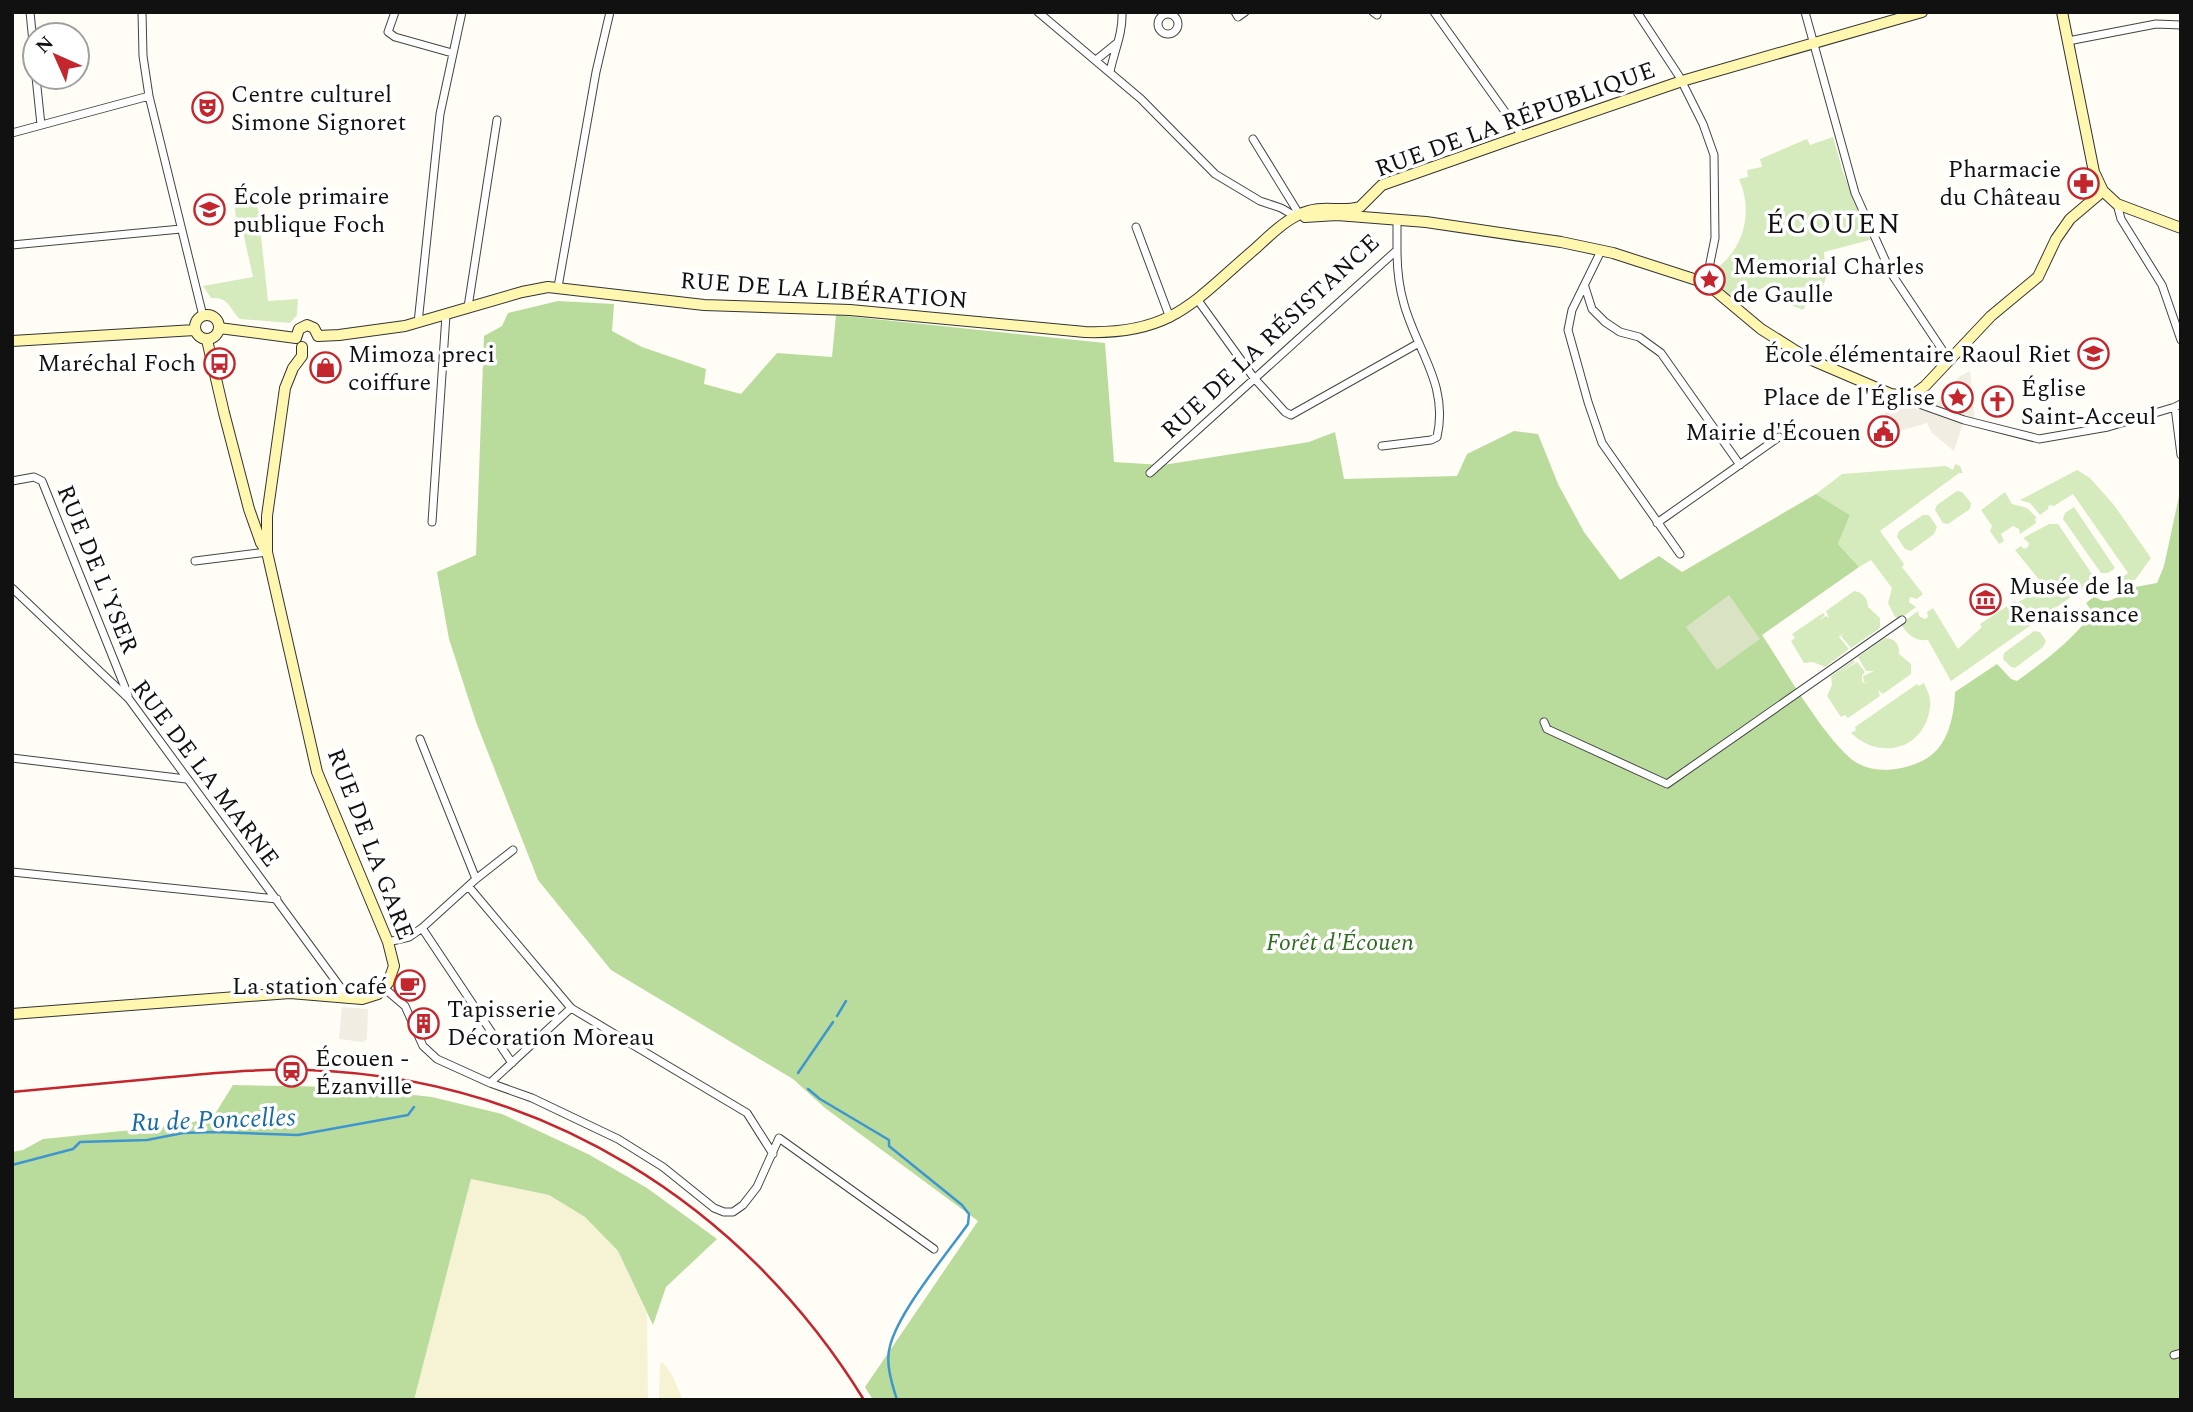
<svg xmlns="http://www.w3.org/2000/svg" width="2193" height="1412" font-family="Spectral,serif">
	<rect width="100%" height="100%" fill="#fffdf5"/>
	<path fill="#f6f3d4" d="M471,1179l78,16 36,22 33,34 29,62 1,87h-234z
		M663,1362l9,13 11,25h-24l1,-36z"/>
	<path fill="#d5ebbd" d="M1833,137l10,35 27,68 -46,12 2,25 -3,10 -12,9 -8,14 -15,-6 -3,-9 -17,-9 -13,5 -13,17 -28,-20 -6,-14c34,-19 47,-59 31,-95l9,-2 -1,-7 15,-3 -2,-8 47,-20 3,6z
		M248,192l10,16 10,93 30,-2 -1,16 -7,8 -50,-4c-11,-10 -10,-22 -29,-21l-8,-12 50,-9 -10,-45 -7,-14 -2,-15z
		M1955,464l5,2 3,7h-4l-79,58 24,33 -2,3 21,27 -6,5 -7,-2 -1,5 7,5 -15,11 -6,-1 -7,-14 4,-15 -21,-28 -12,7 -21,-23 12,-29 -34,-21 26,-20 104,-8 7,4z
		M2077,470l13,8 24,27 37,53 -16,22 -18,1 11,-8 -55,-79 -19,12 -5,-1 -1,4 -8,6 -10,-12 -10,-3z
		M1957,491l5,1 9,11 -1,6 -22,15 -5,-1 -8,-13 2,-5z
		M2005,492l7,12 15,4 10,10 -2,1 1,4 -16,11 -1,-5 -6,-3 -12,8 3,7 -5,3 -9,-13 2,-5 -11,-16z
		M2074,507l41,61 -7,5h-7l-38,-54 2,-6z
		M1923,515h6l8,12 -3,7 -23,17 -6,-2 -8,-12 2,-6z
		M2049,524h9l36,53 -3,6 -140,98 -23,-41c-13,1 -19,-4 -26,-14l1,-4 15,-11 1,5 6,3 3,-2 -1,-5 6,-4 25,41 24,-22 -2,-3 35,-23 2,2 28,-16 -30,-37 6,-4 3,3 4,-2 1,-4 -6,-5z
		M1854,591c9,1 14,8 14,16l12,11v10l-29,20 -10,-12 3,-4 -5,5 10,12 -24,18 -12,-5 -9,1 -13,-22 4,-3 -3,-4 31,-21 2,2 -7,6 8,-5 3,2 -3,-7z
		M2034,631l6,1 6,9 -3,6 -28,21 -4,-1 -8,-8 1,-6z
		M1885,638c10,0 15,7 14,16l12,10v10l-28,20 -5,-4 2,6 -32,22 -3,-3 -4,2 -14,-21 5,-11 -1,-9 23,-16 1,2 -15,11 17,-11 8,10 -3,4v6l6,2 -4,-2 -1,-6 11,-5h-8l-8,-14z
		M1924,683c2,5 5,11 6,16 1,6 -1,15 -3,21 -13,33 -51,37 -76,13l5,-3 -1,-3 62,-43 2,2z"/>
	<path fill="#b9dc9c" d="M558,301l56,3 -2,27 30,16 64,22 -2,15 37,10 36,-41 55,4 4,-42 269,28 9,119 49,3 146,-23 26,-10 9,47 113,-3 10,-22 47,-23 24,3 20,50 26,48 36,48 39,-24 23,16 134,-78 34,21 -12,29 21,23 -97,68c21,31 68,114 97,129 20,10 44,6 63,-3 26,-12 32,-44 33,-69l42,-28 14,15 6,2c28,-20 54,-40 76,-68l-7,-10 9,-7c7,7 14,6 22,1l2,-7 38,-7 7,-17 17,-79v913h-1308l-8,-13 113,-166 -153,-113 -32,-29 -182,-109 -73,-90 -62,-158 -27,-83 -12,-67 39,-17 8,-219 18,-10 6,-13z
		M233,1085l107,2 92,10 70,17 86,40 59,34 70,51 -51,48 -13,38 -35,-74 -33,-34 -36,-22 -78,-16 -57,221h-402v-248l11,-2 20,-11 138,-14 32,-8z"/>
	<path fill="#d9e3c4" d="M1729,595l31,44 -43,31 -31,-43z"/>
	<path fill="#f1ede2" d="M1970,371l5,52 -11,-3 -10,31 -22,-18 -5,-10 -34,10 -8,-20 6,-19 46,15 -2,-4 25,-29z
		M342,1007l26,2 -1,30 -4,3 -24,-3z"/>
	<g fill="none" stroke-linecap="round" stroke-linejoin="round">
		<path stroke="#3f96cf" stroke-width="2.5" d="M837,1016l9,-15
			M798,1073l35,-51
			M808,1089l12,10 69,41v6l73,59 7,9 -1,10c-22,31 -69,87 -78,122 -5,17 2,38 7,54
			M12,1165l61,-16 7,-7 67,-2 36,-7 32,-1 83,3 110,-20 6,-8"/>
		<defs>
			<path id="street" d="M30,12l5,51
				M142,12l1,44 6,40 54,220
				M395,12l-7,20 7,5 57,16
				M1038,12l103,87 74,75 45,27 21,7 14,8
				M1235,12l3,5 7,-5
				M1373,12l4,3
				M1434,12l89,125
				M1637,12l42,64 24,48 11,31 1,83 -9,45
				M1805,12l50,181 36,80 58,87
				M1158 24a10 10 0 1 1 20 0a10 10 0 1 1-20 0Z
				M2068,41l88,-17 25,1
				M1096,60l21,-17
				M1110,72c4,-21 13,-38 12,-60
				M36,77l5,48
				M12,133l137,-37
				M1253,139l46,75
				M2117,204l4,15 41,66 19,55
				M1136,227l34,91
				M12,245l169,-16
				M1601,251l-29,59 -4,20 20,72 14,41 78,111
				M558,287l38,-215 14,-60
				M1585,287l7,22 13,13 15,10 19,5 22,16 79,112
				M1197,299l57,79 31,34 6,3 128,-72
				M468,307l29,-187
				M418,323l22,-209 22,-102
				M1910,397l12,8 42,15 75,19 69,-12 67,-20 6,-3
				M2175,407l6,48
				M1382,446l49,-6 6,-3c12,-52 -20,-86 -33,-133 -5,-17 -7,-37 -7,-54
				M1150,473l247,-223v-31
				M12,481l22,-4 8,4 86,214
				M432,522l14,-207
				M1657,523l122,-86
				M195,561l72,-9
				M12,588l117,111 220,300
				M1544,722l3,7 120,55 235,-164
				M420,739l56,140
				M12,758l174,21
				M12,872l265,27
				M469,887l102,121 176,105 26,41
				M422,928l90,135
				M388,942l21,-5 13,-9 54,-49 37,-29
				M384,988l21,18 18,40 14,13 53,24 42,15 86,41 45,28 51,41 10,4h9l10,-7 14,-18 22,-49 155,111
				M490,1083l81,-75
				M2174,1355l7,-2"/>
			<path id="secondary" d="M2062,12l32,160 9,19 14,13 64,24
				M1305,217l32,-2 89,7 135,20 52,11 93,30 55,46 46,29 84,36 19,3 15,-11 66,-70 47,-39 18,-38 14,-20 33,-28
				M195 327a12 12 0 1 1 24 0a12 12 0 1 1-24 0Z
				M219,328l77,10
				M318,336l21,-1 66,-9 117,-34 26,-5 156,18 146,5 235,22c88,3 110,-32 171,-84 13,-12 26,-25 42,-33 25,-12 39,-2 62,-8l22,-22 128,-45 172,-59 240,-69
				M296,338l3,-9 8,-4 7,3 4,8
				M207,340l17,73 25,96 12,34 6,9
				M12,341l183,-11
				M12,1014l278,-21 72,6 16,-5 10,-11 6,-17 -6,-24 -71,-170 -50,-220v-36l18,-128 8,-20 9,-12v-9"/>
		</defs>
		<use href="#street" stroke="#444" stroke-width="9"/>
		<use href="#secondary" stroke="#333" stroke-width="12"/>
		<use href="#street" stroke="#fff" stroke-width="7"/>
		<use href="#secondary" stroke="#fff6b0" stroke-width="10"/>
		<path stroke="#c4262e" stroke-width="2.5" d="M12,1092c50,-5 99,-9 148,-14 49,-4 99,-10 148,-8 233,8 435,133 556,330"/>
	</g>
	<defs>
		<symbol id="theatre-ring" viewBox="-11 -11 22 22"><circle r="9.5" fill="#fff" stroke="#c4262e" stroke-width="1.5"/><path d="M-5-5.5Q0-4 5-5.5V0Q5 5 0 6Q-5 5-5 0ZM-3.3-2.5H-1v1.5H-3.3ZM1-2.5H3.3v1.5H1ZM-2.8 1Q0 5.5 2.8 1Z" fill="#c4262e"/></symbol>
		<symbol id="pharmacy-ring" viewBox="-11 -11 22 22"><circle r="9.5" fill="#fff" stroke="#c4262e" stroke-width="1.5"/><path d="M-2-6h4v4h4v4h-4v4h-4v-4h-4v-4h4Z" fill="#c4262e"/></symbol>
		<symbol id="school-ring" viewBox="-11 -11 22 22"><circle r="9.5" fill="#fff" stroke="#c4262e" stroke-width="1.5"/><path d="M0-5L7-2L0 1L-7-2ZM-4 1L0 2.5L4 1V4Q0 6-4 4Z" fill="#c4262e"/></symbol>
		<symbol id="sight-ring" viewBox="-11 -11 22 22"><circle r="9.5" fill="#fff" stroke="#c4262e" stroke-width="1.5"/><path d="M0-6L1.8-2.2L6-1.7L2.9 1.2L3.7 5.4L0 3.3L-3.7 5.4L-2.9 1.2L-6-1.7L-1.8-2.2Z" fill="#c4262e"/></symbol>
		<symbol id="bus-ring" viewBox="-11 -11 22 22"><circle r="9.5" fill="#fff" stroke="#c4262e" stroke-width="1.5"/><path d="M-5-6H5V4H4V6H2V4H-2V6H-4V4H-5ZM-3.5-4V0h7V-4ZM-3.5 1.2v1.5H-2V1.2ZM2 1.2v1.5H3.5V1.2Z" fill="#c4262e"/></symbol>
		<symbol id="shop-ring" viewBox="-11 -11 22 22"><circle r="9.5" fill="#fff" stroke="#c4262e" stroke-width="1.5"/><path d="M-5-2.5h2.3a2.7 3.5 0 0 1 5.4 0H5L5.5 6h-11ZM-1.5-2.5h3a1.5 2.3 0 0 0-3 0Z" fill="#c4262e"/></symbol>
		<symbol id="church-ring" viewBox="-11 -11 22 22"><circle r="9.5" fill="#fff" stroke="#c4262e" stroke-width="1.5"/><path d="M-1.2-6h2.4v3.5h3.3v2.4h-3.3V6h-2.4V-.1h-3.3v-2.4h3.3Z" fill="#c4262e"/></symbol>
		<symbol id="civic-ring" viewBox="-11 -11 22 22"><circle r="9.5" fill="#fff" stroke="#c4262e" stroke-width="1.5"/><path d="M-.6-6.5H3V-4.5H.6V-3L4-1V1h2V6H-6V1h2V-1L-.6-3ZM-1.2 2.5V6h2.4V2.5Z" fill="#c4262e"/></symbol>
		<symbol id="museum-ring" viewBox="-11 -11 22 22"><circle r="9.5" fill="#fff" stroke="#c4262e" stroke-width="1.5"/><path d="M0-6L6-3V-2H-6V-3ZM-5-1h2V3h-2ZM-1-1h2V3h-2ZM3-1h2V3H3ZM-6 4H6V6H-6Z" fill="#c4262e"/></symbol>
		<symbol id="cafe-ring" viewBox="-11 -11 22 22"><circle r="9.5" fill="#fff" stroke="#c4262e" stroke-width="1.5"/><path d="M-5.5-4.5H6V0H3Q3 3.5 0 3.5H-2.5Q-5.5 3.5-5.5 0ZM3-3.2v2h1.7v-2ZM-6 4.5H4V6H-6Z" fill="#c4262e"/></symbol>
		<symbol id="building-ring" viewBox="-11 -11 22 22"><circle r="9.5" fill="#fff" stroke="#c4262e" stroke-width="1.5"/><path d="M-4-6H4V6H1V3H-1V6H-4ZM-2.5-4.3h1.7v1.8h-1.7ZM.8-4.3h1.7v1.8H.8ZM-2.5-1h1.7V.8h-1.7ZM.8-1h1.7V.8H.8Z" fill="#c4262e"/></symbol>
		<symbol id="station-ring" viewBox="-11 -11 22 22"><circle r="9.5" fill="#fff" stroke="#c4262e" stroke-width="1.5"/><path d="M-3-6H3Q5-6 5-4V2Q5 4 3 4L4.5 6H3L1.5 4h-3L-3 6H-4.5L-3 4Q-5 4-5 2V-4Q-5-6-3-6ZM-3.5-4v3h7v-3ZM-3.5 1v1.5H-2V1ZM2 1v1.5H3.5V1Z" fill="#c4262e"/></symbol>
	</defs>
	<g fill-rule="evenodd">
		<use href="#theatre-ring" x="190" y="90" width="35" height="35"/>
		<use href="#pharmacy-ring" x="2066" y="166" width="35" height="35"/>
		<use href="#school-ring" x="192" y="192" width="35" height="35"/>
		<use href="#sight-ring" x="1692" y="262" width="35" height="35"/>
		<use href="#school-ring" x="2076" y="336" width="35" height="35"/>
		<use href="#bus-ring" x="202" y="346" width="35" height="35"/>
		<use href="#shop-ring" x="308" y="350" width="35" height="35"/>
		<use href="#sight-ring" x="1940" y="380" width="35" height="35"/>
		<use href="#church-ring" x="1980" y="384" width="35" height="35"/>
		<use href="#civic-ring" x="1866" y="414" width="35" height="35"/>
		<use href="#museum-ring" x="1968" y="582" width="35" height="35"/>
		<use href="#cafe-ring" x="392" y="968" width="35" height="35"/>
		<use href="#building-ring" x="406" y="1006" width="35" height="35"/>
		<use href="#station-ring" x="274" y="1054" width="35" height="35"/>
	</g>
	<g text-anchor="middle" stroke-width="7" stroke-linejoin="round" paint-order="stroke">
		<g font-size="24" fill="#111" stroke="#fff" text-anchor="start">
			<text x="231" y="102">Centre culturel<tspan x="231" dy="28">Simone Signoret</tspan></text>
			<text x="2061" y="177" text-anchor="end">Pharmacie<tspan x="2061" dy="28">du Château</tspan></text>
			<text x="233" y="204">École primaire<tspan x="233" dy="28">publique Foch</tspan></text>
			<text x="1733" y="274">Memorial Charles<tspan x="1733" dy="28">de Gaulle</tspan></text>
			<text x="348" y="362">Mimoza preci<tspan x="348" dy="28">coiffure</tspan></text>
			<text x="2071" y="362" text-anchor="end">École élémentaire Raoul Riet</text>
			<text x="196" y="371" text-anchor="end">Maréchal Foch</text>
			<text x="2021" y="396">Église<tspan x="2021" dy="28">Saint-Acceul</tspan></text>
			<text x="1935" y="405" text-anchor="end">Place de l'Église</text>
			<text x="1861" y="440" text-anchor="end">Mairie d'Écouen</text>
			<text x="2009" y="594">Musée de la<tspan x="2009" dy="28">Renaissance</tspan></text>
			<text x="387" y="994" text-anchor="end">La station café</text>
			<text x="447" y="1017">Tapisserie<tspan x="447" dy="28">Décoration Moreau</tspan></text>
			<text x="315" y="1066">Écouen -<tspan x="315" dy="28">Ézanville</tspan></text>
		</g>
		<g font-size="24" fill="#111" stroke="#fff">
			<text transform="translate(1515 119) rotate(-20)" y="8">RUE DE LA RÉPUBLIQUE</text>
			<text transform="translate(824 290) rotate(4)" y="8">RUE DE LA LIBÉRATION</text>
			<text transform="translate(1270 336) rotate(-43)" y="8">RUE DE LA RÉSISTANCE</text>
			<text transform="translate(98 569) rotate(68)" y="8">RUE DE L'YSER</text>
			<text transform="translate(206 773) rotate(53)" y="8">RUE DE LA MARNE</text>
			<text transform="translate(371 844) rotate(69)" y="8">RUE DE LA GARE</text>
		</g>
		<g font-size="24" font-style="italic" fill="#2f6b1f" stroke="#fff">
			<text x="1340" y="950">Forêt d'Écouen</text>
		</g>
		<g font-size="26" font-style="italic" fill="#1768a6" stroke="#fff">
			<text transform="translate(213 1119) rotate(-2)" y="9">Ru de Poncelles</text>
		</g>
		<g font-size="28" letter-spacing="2" fill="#111" stroke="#fff">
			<text x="1834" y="233">ÉCOUEN</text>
		</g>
	</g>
	<rect width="2193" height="1412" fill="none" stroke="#111111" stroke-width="28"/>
	<g transform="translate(56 56) rotate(315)"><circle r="33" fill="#ffffff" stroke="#a0a0a0" stroke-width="2"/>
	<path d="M0-5L12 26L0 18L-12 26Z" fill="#c4262e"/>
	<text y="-10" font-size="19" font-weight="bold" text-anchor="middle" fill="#111111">N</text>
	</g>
</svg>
